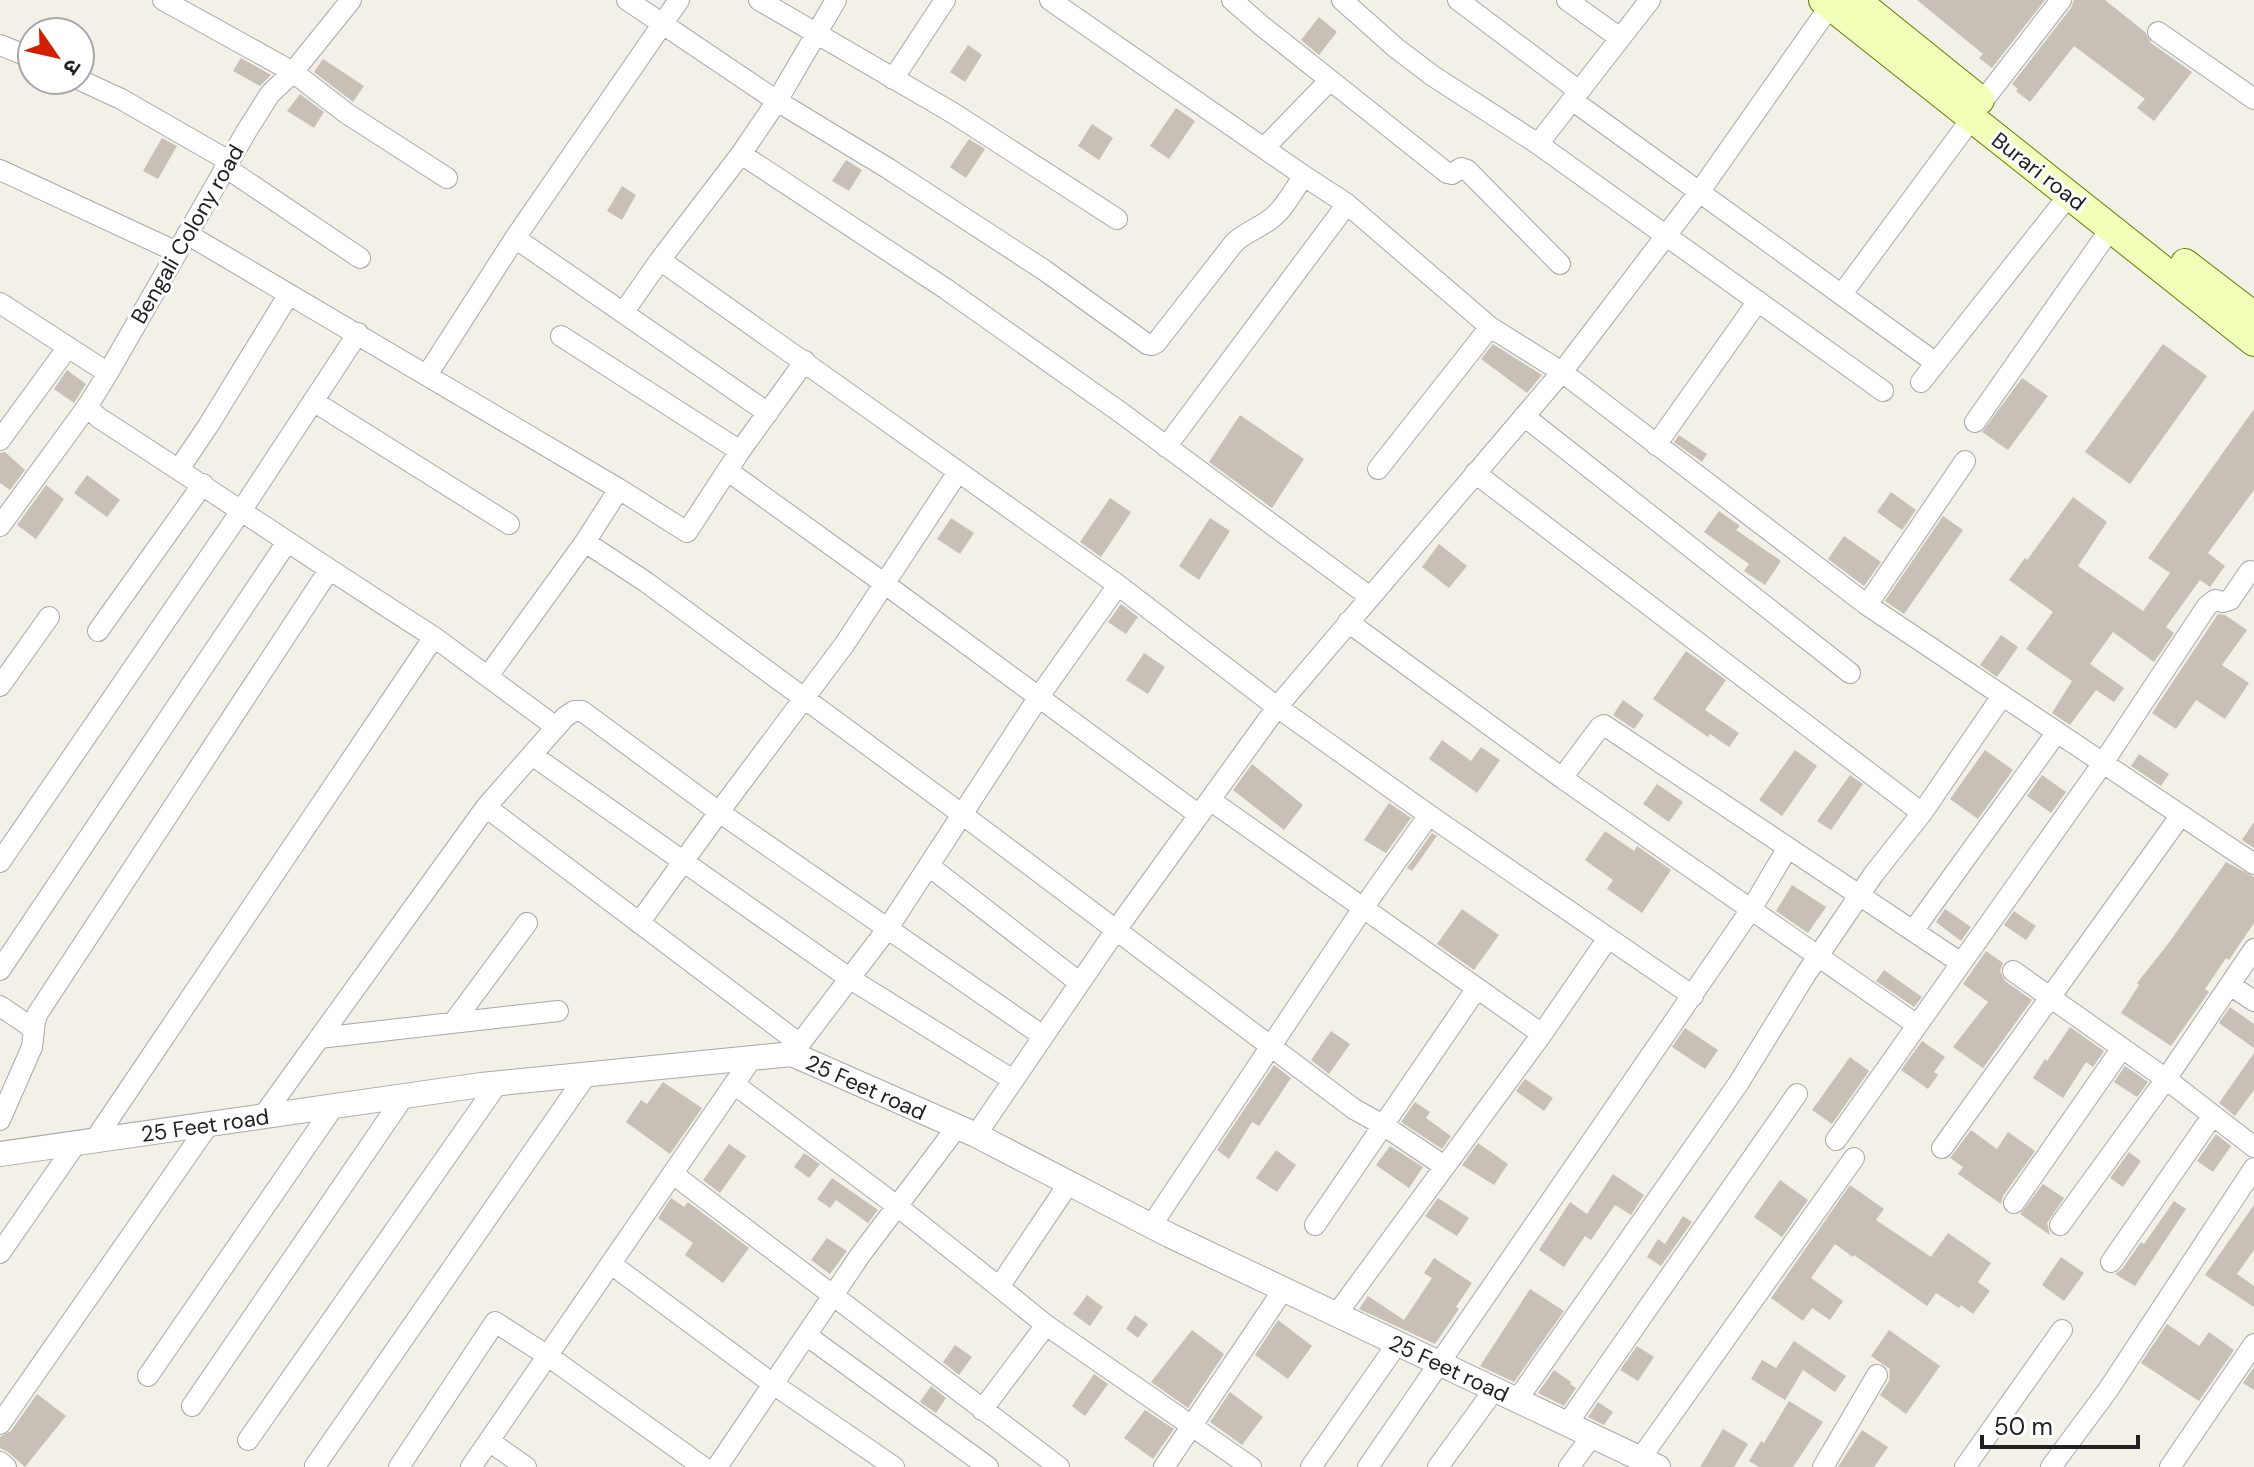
<svg xmlns="http://www.w3.org/2000/svg" width="2254" height="1467" font-family="'DM Sans','Noto Sans Devanagari',sans-serif">
	<rect width="100%" height="100%" fill="#f2f0e7"/>
	<path fill="#c8c0b6" d="M1917,0h128l-53,68 -13,-10 4,-4z
		M2074,0h31l40,32 6,11 41,29 -38,49 -17,-13 8,-9 -71,-53 -44,56 -14,-11 2,-2 -6,-5 59,-76z
		M1319,17l18,15 -18,23 -18,-15z
		M968,45l14,10 -17,27 -15,-10z
		M241,58l30,17 -11,11 -27,-15z
		M323,59l41,27 -11,16 -39,-30z
		M300,94l24,18 -10,16 -27,-17z
		M1176,108l19,13 -26,38 -19,-13z
		M1092,124l21,14 -14,22 -21,-14z
		M162,138l15,8 -19,33 -15,-8z
		M969,139l16,10 -19,29 -16,-11z
		M846,160l16,10 -13,21 -17,-10z
		M622,186l14,9 -14,25 -15,-9z
		M1493,344l49,31 -15,18 -46,-34z
		M2163,344l44,32 -77,108 -45,-32z
		M67,370l19,14 -12,19 -20,-14z
		M2022,378l26,18 -40,54 -26,-18z
		M2254,409v81l-46,63 17,13 -15,21 -10,-7 -34,47 8,6 -20,29 -41,-30 -23,32 34,24 -10,14 -18,-12 -26,35 -18,-12 20,-32 -46,-32 27,-37 -44,-32 16,-22 2,2 46,-63 34,25 -29,44 65,45 27,-38 -22,-15z
		M1240,415l64,44 -32,49 -63,-46z
		M1679,435l28,19 -5,8 -28,-20z
		M5,452l20,18 -15,20 -10,-7v-30z
		M87,475l33,25 -13,17 -33,-24z
		M46,485l18,14 -28,40 -19,-14z
		M1891,492l25,18 -14,20 -25,-18z
		M1110,498l21,14 -30,45 -21,-15z
		M1719,511l21,15 -4,4 45,31 -16,24 -21,-14 5,-7 -45,-32z
		M1943,516l20,14 -59,84 -19,-13z
		M951,518l23,15 -14,21 -23,-15z
		M1210,518l20,13 -31,49 -20,-14z
		M1844,536l37,26 -17,24 -36,-27z
		M1439,544l28,22 -18,22 -27,-21z
		M1121,604l17,13 -12,17 -18,-12z
		M2218,614l7,1 22,15 -25,35 27,18 -24,36 -29,-19 -20,29 -24,-16z
		M2001,635l17,12 -21,30 -17,-12z
		M1686,651l40,29 -21,30 34,23 -10,14 -19,-13 -2,3 -55,-38z
		M1144,653l21,14 -17,27 -22,-14z
		M1623,700l21,15 -10,14 -21,-14z
		M1442,740l29,21 10,-14 19,13 -23,33 -48,-34z
		M1795,750l22,16 -35,50 -23,-16z
		M1985,750l28,20 -35,49 -28,-20z
		M2139,754l30,20 -8,12 -30,-20z
		M1252,764l51,41 -19,25 -51,-40z
		M1850,775l13,9 -32,46 -14,-9z
		M2042,775l24,17 -15,21 -24,-17z
		M1657,784l26,18 -14,20 -26,-18z
		M1389,803l22,15 -25,35 -22,-13z
		M2254,822v26l-12,-8z
		M1605,831l29,20 3,-5 34,24 -29,43 -35,-24 6,-9 -28,-20z
		M1432,833l5,3 -25,35 -5,-3z
		M2226,862l28,15v46l-25,37 -3,-2 -21,31 4,3 -38,54 -50,-33 18,-28 -2,-2 31,-39z
		M1792,885l34,22 -18,26 -32,-22z
		M1462,909l37,26 -25,35 -37,-26z
		M1945,909l26,18 -10,14 -25,-19z
		M2014,911l22,15 -10,14 -22,-15z
		M1986,951l17,12 -3,8 5,10 27,19 -49,68 -30,-21 35,-45 -25,-18z
		M1884,970l38,27 -8,10 -38,-26z
		M2230,1007l24,17v24l-35,-25z
		M2070,1027l34,24 -11,16 -7,-5 -23,36 -30,-20 12,-19 2,2z
		M1685,1028l33,22 -13,19 -33,-22z
		M1331,1031l19,13 -21,30 -18,-14z
		M1922,1041l23,16 -11,15 4,3 -10,14 -27,-19z
		M2254,1053v37l-19,26 -16,-13z
		M1850,1057l19,14 -37,53 -20,-14z
		M1274,1065l17,13 -32,48 -7,-4 -23,37 -12,-9z
		M2125,1066l23,16 -11,15 -23,-15z
		M1525,1079l28,19 -9,13 -28,-20z
		M663,1082l39,26 -32,46 -44,-32 15,-22 6,4z
		M1415,1102l15,10 -4,6 25,18 -9,13 -41,-27z
		M1971,1130l26,19 11,-17 27,19 -32,45 -2,8 -43,-30 5,-7 -13,-9z
		M2216,1134l15,12 -18,26 -16,-11z
		M1478,1143l30,21 -14,21 -32,-20z
		M729,1144l17,12 -26,37 -17,-13z
		M1390,1146l33,21 -14,21 -33,-23z
		M1276,1150l20,15 -19,27 -21,-14z
		M2129,1152l12,9 -18,26 -13,-9z
		M804,1153l16,11 -11,14 -15,-11z
		M1613,1174l31,21 -13,20 -16,-10 -24,35 -6,-4 -21,31 -25,-17 31,-48 17,12z
		M832,1178l46,32 -10,13 -32,-23 -6,8 -13,-9z
		M1780,1180l28,20 -26,37 -28,-20z
		M2043,1184l21,14 -17,25 3,12 -30,-21z
		M1850,1185l34,24 -8,11 55,37 17,-24 43,30 -13,19 12,9 -17,23 -12,-9 -2,3 -23,-15 -9,13 -73,-51 -1,2 -18,-13 -24,34 32,23 -13,19 -18,-12 -9,13 -32,-23z
		M671,1198l13,9 4,-5 61,46 -26,35 -38,-28 8,-12 -35,-25z
		M1438,1198l31,20 -12,18 -32,-20z
		M2174,1201l12,8 -51,77 -20,-12 7,-5 19,-27 3,2z
		M2254,1205v45l-17,24 17,12v21l-49,-32z
		M1683,1216l9,6 -31,44 -14,-9 11,-18 7,5z
		M827,1238l20,13 -17,23 -19,-14z
		M2061,1257l23,16 -20,28 -22,-16z
		M1434,1258l38,25 -16,24 3,2 -24,35 -76,-35 9,-13 36,24 28,-42 -8,-5z
		M1530,1289l34,22 -50,71 -34,-16z
		M1087,1295l16,12 -13,19 -17,-12z
		M1135,1315l13,9 -10,14 -12,-9z
		M1278,1320l34,26 -24,33 -33,-24z
		M2167,1324l32,22 10,-14 25,18 -35,51 -58,-38z
		M1192,1330l32,24 -36,54 -37,-26z
		M1889,1330l51,36 -34,48 -26,-19 9,-14 1,-12 -19,-13z
		M1794,1341l52,35 -11,16 -32,-22 -18,30 -34,-21 11,-19 14,8z
		M955,1345l17,12 -13,18 -16,-13z
		M1637,1346l17,11 -16,24 -18,-11z
		M2254,1367v23l-11,-7z
		M1554,1370l17,12 -1,2 6,4 -12,18 -26,-13z
		M1094,1374l14,10 -23,32 -13,-10z
		M931,1386l15,12 -10,15 -16,-11z
		M1230,1392l33,25 -21,28 -32,-23z
		M37,1394l29,22 -41,51 -17,-15 -8,-4v-11l11,-6z
		M1789,1401l34,21 -30,45h-34l-10,-6 12,-20 3,2z
		M1598,1402l15,10 -9,13 -16,-8z
		M1145,1410l29,19 -21,30 -29,-21z
		M1723,1429l25,15 -14,23h-34z
		M1862,1430l26,17 -14,20h-36z"/>
	<g fill="none" stroke-linecap="round" stroke-linejoin="round">
		<defs>
			<path id="minor" d="M163,0l130,72 53,41 101,65
				M627,0l150,101 112,68 155,101 103,74 5,1 4,-2 78,-100c11,-11 26,-15 38,-25 13,-10 22,-29 32,-42
				M759,0l194,113 164,106
				M1050,0l254,176 43,28 143,123 72,45 305,233 387,259
				M1232,0l30,26 68,54 -66,68
				M1342,0l54,48 37,28 105,68 345,247
				M1458,0l121,91
				M1567,0l53,38
				M2158,32l96,67
				M0,45l32,13
				M893,79l52,-79
				M80,80l41,19 108,62
				M1330,80l117,93 5,1 9,-6 6,2 93,94
				M1572,100l364,263
				M1982,102l79,-102
				M1538,144l112,-144
				M741,154l205,135 174,123 250,185
				M225,167l135,91
				M0,170l177,82
				M187,234l432,255 -34,53 -97,134
				M515,238l253,175
				M660,260l458,325
				M1842,294l130,-176
				M0,303l108,70 138,-241 24,-38 23,-22 58,-72
				M623,313l37,-53 81,-106 36,-53 59,-101
				M561,336l179,115
				M108,373l-21,34 12,11c112,72 222,147 335,219
				M427,375l88,-137 164,-238
				M1921,382l148,-187
				M313,401l196,123
				M1524,416l326,257
				M1975,422l136,-194
				M0,440l68,-93
				M1656,445l102,-144
				M1166,447l181,-243
				M179,469l29,-43 81,-132
				M1378,469l112,-142
				M728,471l157,113 314,231
				M1475,473l447,340
				M619,489l68,43 53,-81 65,-90
				M0,526l87,-119
				M585,542l61,40 317,233 391,294 29,16 61,41
				M1867,605l98,-144
				M1348,622l214,156 38,-51 4,-2 357,238
				M98,631l105,-147
				M0,686l49,-69
				M532,755l317,223 164,102
				M1562,778l355,247
				M1210,800l332,234
				M486,807l79,-90 9,-6h8l137,101 324,224
				M0,862l241,-351 117,-178
				M929,866l151,117
				M639,923l80,-111 125,-167 114,-173
				M1913,931l144,-199
				M0,970l287,-428
				M2013,971l153,108 88,68
				M2230,985l24,16
				M0,1006l34,23
				M453,1023l74,-100
				M319,1038l239,-27
				M792,1054l96,-126 150,-230 80,-113 159,122 152,108 264,181
				M734,1084l163,122 102,81 70,-104
				M263,1116l223,-309 314,237
				M0,1120l32,-73 3,-26 3,-8 291,-443
				M976,1135l140,-205 161,-223 285,-335 138,-181 130,-185
				M1836,1140l267,-377 104,-157 8,-6 8,2 7,-2 20,-29
				M94,1141l340,-504 122,90
				M1942,1148l239,-333
				M673,1174l386,293
				M2014,1203l108,-155
				M1315,1225l162,-237
				M2060,1225l106,-146 88,-130
				M1151,1226l212,-318 66,-93
				M0,1253l77,-111
				M2111,1262l102,-147
				M611,1264l162,120 121,83
				M999,1287l47,38
				M1336,1315l206,-281 66,-96
				M806,1335l182,132
				M148,1376l186,-270
				M1517,1400l221,-316 68,-110 67,-99 49,-62 80,-117
				M192,1406l212,-310
				M982,1410l64,-85 205,142
				M0,1424l209,-300
				M1567,1424l230,-330
				M248,1440l250,-357
				M489,1441l37,26
				M1640,1459l214,-301
				M0,1462l6,5
				M315,1466l272,-392
				M399,1467l96,-145 53,34 155,111
				M471,1467l281,-409
				M717,1467l144,-213 96,-127
				M1164,1467l119,-177
				M1311,1467l86,-123
				M1368,1467l384,-559 35,-59
				M1438,1467l56,-77
				M1569,1467l23,-31
				M1823,1467l54,-92
				M1965,1467l97,-137
				M2051,1467l57,-77 146,-222
				M2170,1467l84,-123"/>
			<path id="tertiary" d="M0,1154l481,-69 311,-31 184,81 193,100 489,232"/>
			<path id="secondary" d="M1823,0l431,342
				M1856,0l124,100
				M2185,263l69,53"/>
		</defs>
		<use href="#minor" stroke="#a8a8a8" stroke-width="22"/>
		<use href="#tertiary" stroke="#a8a8a8" stroke-width="26"/>
		<use href="#secondary" stroke="#608100" stroke-width="30"/>
		<use href="#minor" stroke="#fff" stroke-width="20"/>
		<use href="#tertiary" stroke="#fff" stroke-width="24"/>
		<use href="#secondary" stroke="#f1ffb9" stroke-width="28"/>
	</g>
	<g text-anchor="middle" stroke-width="6" stroke-linejoin="round" paint-order="stroke">
		<g font-size="22" fill="#212121" stroke="#fff">
			<text transform="translate(2039 171) rotate(38)" y="8">Burari road</text>
			<text transform="translate(187 234) rotate(-60)" y="8">Bengali Colony road</text>
			<text transform="translate(866 1087) rotate(24)" y="8">25 Feet road</text>
			<text transform="translate(205 1125) rotate(-8)" y="8">25 Feet road</text>
			<text transform="translate(1449 1368) rotate(25)" y="8">25 Feet road</text>
		</g>
	</g>
	<g transform="translate(56 56) rotate(124)"><circle r="38" fill="#ffffff" stroke="#a6a6a6" stroke-width="2"/>
	<path d="M0-6L14 30L0 20L-14 30Z" fill="#d31f00"/>
	<text y="-12" font-size="22" font-weight="bold" text-anchor="middle" fill="#212121">उ</text>
	</g>
	<path d="M1982 1435v12h156v-12" fill="none" stroke="#212121" stroke-width="4"/>
	<text x="1994" y="1435" font-size="24" fill="#212121" stroke="#ffffff" stroke-width="6" paint-order="stroke">50 m</text>
</svg>
